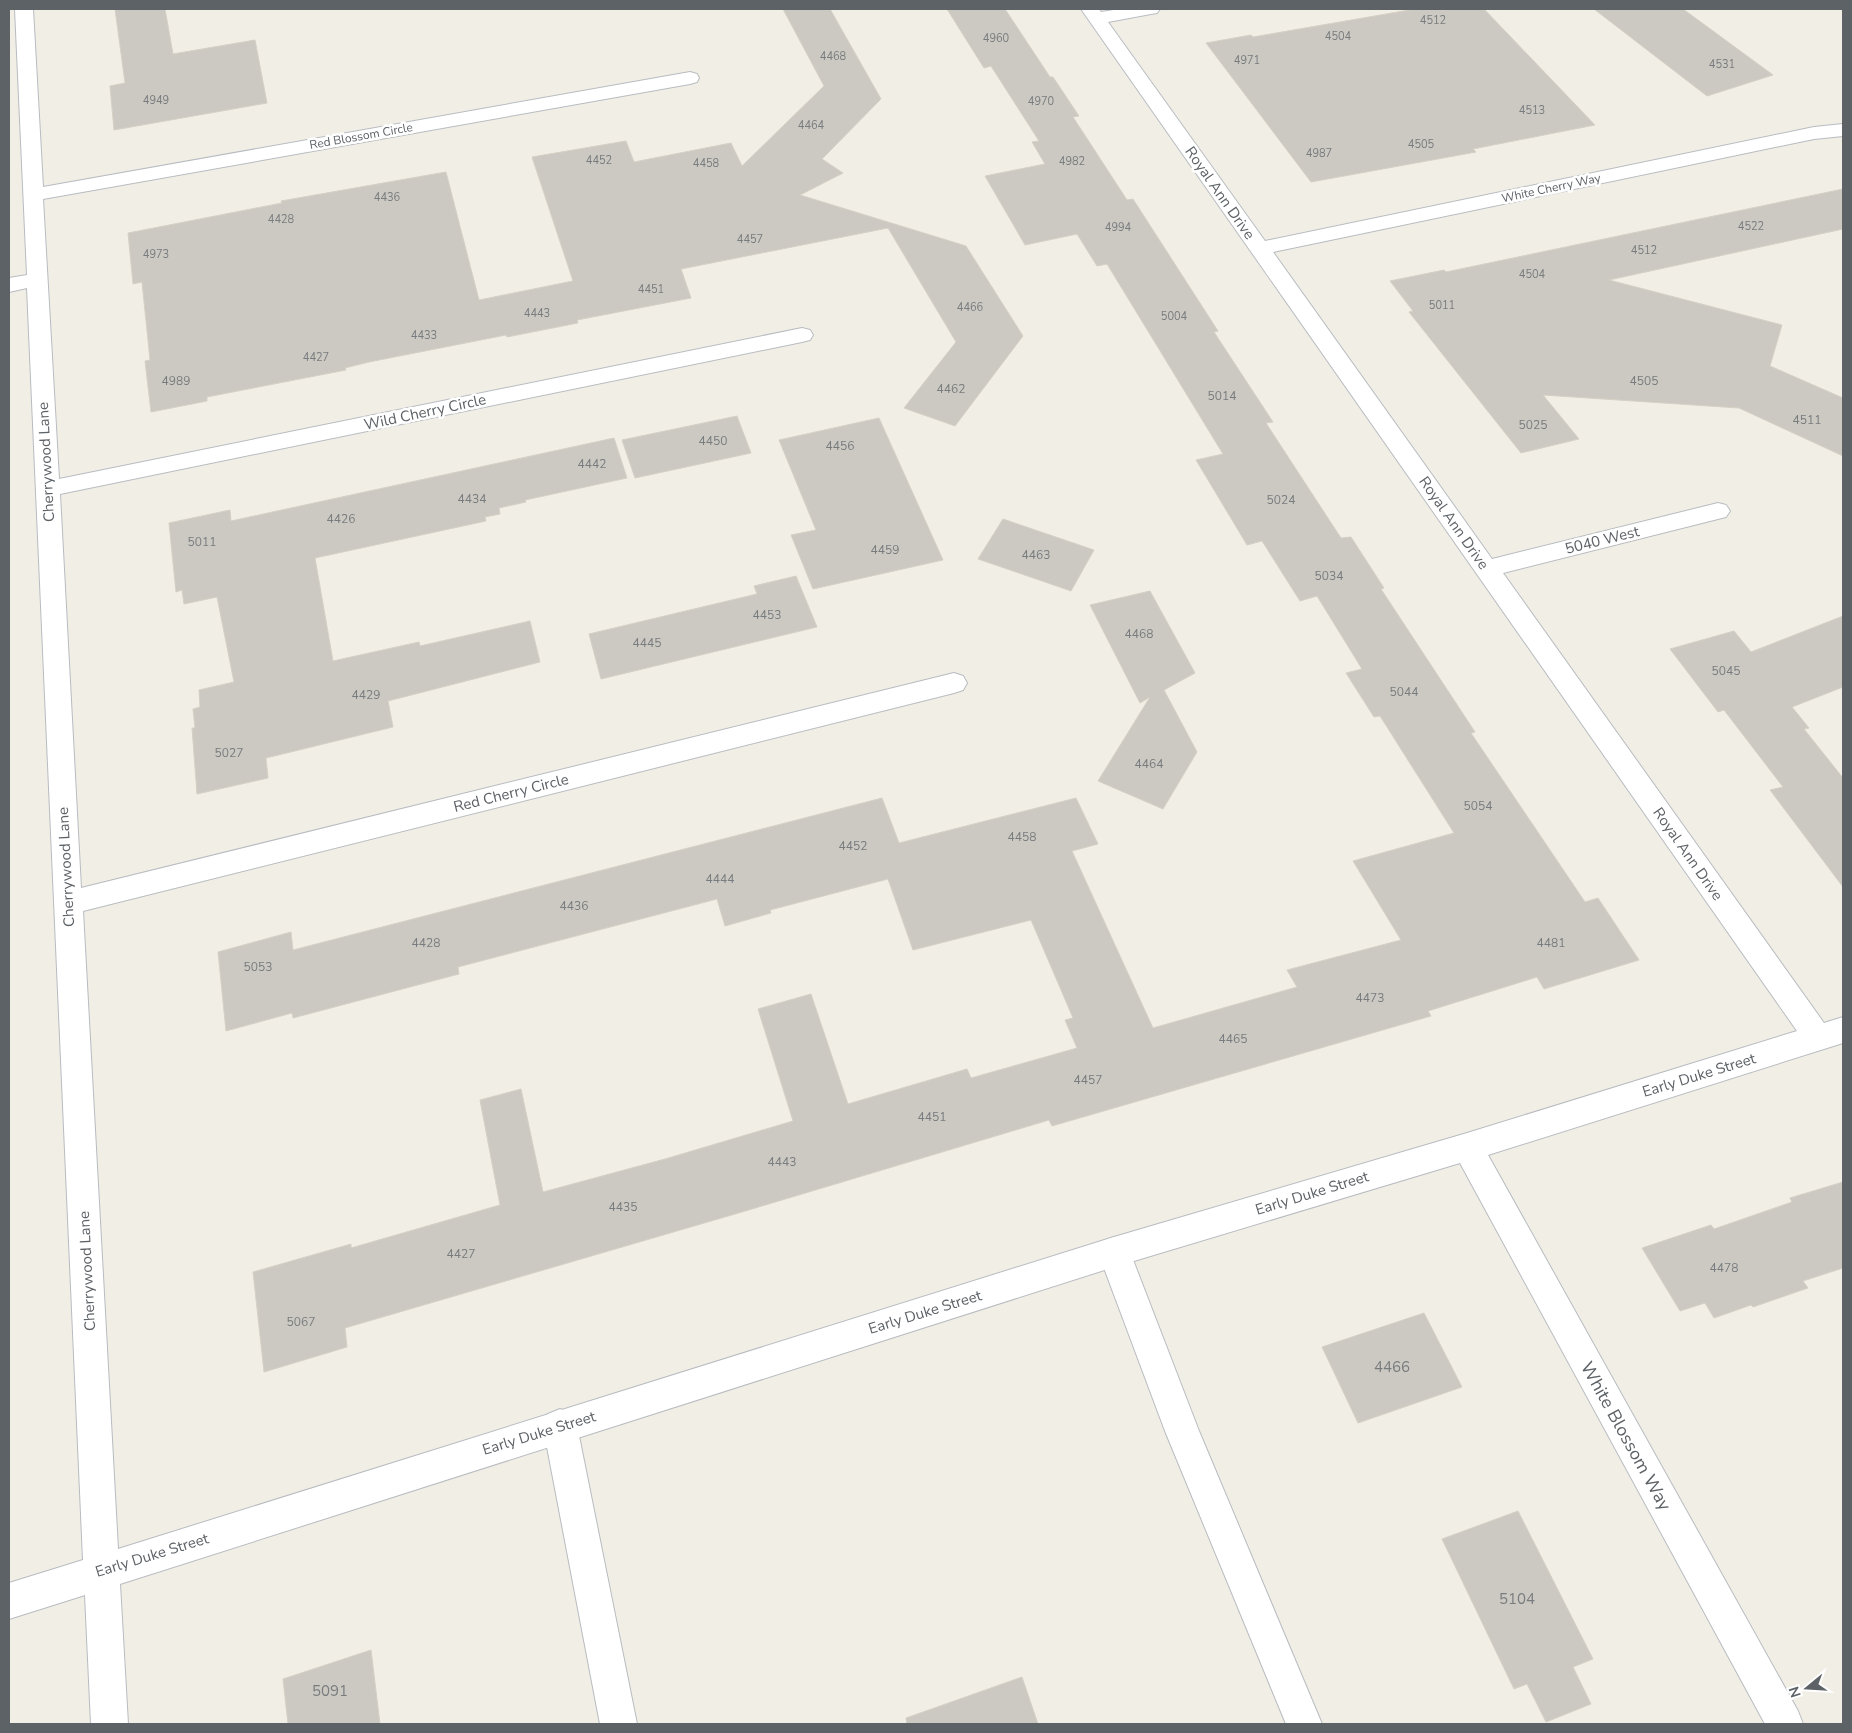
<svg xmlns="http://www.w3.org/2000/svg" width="1852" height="1733" font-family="'Nunito Sans',sans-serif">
	<rect width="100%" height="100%" fill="#f1eee6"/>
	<path fill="#ccc9c3" stroke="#d6d0c4" d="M115,9h50l8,45 82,-14 12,63 -153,27 -4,-44 15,-3z
		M783,9h47l51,90 -59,60 21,14 -43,22 166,51 57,90 -68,90 -51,-18 52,-66 -68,-114 -207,41 10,29 -114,22 1,3 -71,14 -1,-2 -137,27 -24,6 1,2 -139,27v4l-56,11 -6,-51 5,-1 -8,-78 -9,2 -5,-51 154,-30 -1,-2 165,-29 33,128 94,-19 -41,-124 94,-16 8,21 97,-19 11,23 82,-80z
		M947,9h58l45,68h3l26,39 -6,1 54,83 6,-1 85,132 -4,1 59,90 -7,1 75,115 10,-1 33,51 -3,1 94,143 -4,1 114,169 13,-4 41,62 -95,29 -7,-12 -109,34 3,5 -379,110 -3,-6 -307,92 -397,116 2,19 -83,25 -11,-100 98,-28v4l149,-43 -20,-105 41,-11 22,103 122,-33 128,-38 -35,-112 53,-15 37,110 119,-35 4,9 106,-30 -12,-28 8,-2 -42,-98 -118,30 -25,-71 -118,31 1,3 -46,13 -8,-27 -259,68 1,7 -166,44 -1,-5 -66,18 -8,-79 73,-20 2,18 589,-152 17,45 177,-45 22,46 -26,7 81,177 144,-41 -10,-17 114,-30 -48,-79 101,-28 -74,-117 -6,1 -28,-44 16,-4 -45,-73 -17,5 -38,-60 -15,4 -51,-85 27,-6 -116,-190 -10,2 -20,-32 -52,11 -40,-69 60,-12 -13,-22 7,-1 -48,-75 -7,2z
		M1415,9h69l111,116 -122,24 3,3 -165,30 -105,-139 45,-8 2,2z
		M1594,9h89l90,66 -66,21z
		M1843,189v40l-234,51 173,45 -12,41 73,32v58l-104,-48 -196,-13 36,44 -58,14 -112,-141 4,-1 -23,-30 54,-11 2,2z
		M737,416l14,37 -116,25 -13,-38z
		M879,418l64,142 -130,29 -22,-54 25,-5 -37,-90z
		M614,438l13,40 -102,22 1,2 -27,6 1,6 -15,3 1,4 -171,37 18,103 86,-19 1,4 110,-25 10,41 -152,39 5,26 -127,31 2,20 -71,16 -5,-66h3l-2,-19 7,-2 -1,-17 35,-8 -17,-85 -33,7 -2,-14 -6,2 -7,-69 61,-13 1,11z
		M1003,519l91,31 -23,41 -93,-32z
		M796,576l21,51 -216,52 -12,-45 168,-40 -3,-8z
		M1150,591l45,82 -31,17 33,62 -34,57 -65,-28 52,-84 -10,6 -50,-98z
		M1843,616v71l-51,20 17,21 -5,1 39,49v109l-73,-97 13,-3 -59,-77 -6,2 -48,-63 64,-18 17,21z
		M1843,1182v86l-40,13 5,7 -55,19 -2,-2 -37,13 -9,-15 -25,8 -38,-63 69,-23 3,4 78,-27 -2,-4z
		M1424,1313l38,74 -104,36 -36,-76z
		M1518,1511l75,148 -20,8 18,37 -45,18 -19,-38 -13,5 -72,-150z
		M371,1650l9,74h-92l-5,-45z
		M1022,1677l16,47h-131l-1,-6z"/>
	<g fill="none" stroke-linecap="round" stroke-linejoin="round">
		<defs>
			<path id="lane" d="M1114,1237l11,4 5,11 69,179 123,293h-36l-121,-293 -67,-179 5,-11z
				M560,1409l12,5 5,12 60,298h-37l-57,-298 5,-12z"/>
			<path id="street" d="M15,9h18l10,178 647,-115 7,2 2,4 -2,4 -7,2 -647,115 16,280 743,-151 8,2 3,5 -3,5 -8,2 -742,152 21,394 873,-215 9,3 4,7 -4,7 -9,3 -871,218 35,638 996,-312 353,-104 330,-102 -716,-1022h18l2,3 19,-3h40l-3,4 -6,1 -43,8 157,219 549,-114 29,-3v12l-29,3 -541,113 219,307 226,-56 8,2 4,6 -4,6 -8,2 -215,54 321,450 19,-6v26l-355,112 310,556 5,13h-38l-305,-561 -346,104 -994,317 8,140h-37l-6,-129 -76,24v-36l74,-23 -56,-1272 -18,4v-14l18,-3z"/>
		</defs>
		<use href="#lane" stroke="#b8bcc0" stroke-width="2"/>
		<use href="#street" stroke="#b8bcc0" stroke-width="2"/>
		<use href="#lane" fill="#fff" fill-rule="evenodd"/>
		<use href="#street" fill="#fff" fill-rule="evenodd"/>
	</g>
	<g text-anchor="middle" stroke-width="5" stroke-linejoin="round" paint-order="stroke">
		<g font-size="11" fill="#797c7e">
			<text x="1433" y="24">4512</text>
			<text x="1338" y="40">4504</text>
			<text x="996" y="42">4960</text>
			<text x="833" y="60">4468</text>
			<text x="1247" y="64">4971</text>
			<text x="1722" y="68">4531</text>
			<text x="156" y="104">4949</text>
			<text x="1041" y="105">4970</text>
			<text x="1532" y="114">4513</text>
			<text x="811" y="129">4464</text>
			<text x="1421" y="148">4505</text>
			<text x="1319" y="157">4987</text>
			<text x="599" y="164">4452</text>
			<text x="1072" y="165">4982</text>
			<text x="706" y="167">4458</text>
			<text x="387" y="201">4436</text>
			<text x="281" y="223">4428</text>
			<text x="1751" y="230">4522</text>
			<text x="1118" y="231">4994</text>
			<text x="750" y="243">4457</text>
			<text x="1644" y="254">4512</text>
			<text x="156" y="258">4973</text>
			<text x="1532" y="278">4504</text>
			<text x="651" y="293">4451</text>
			<text x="1442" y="309">5011</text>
			<text x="970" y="311">4466</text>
			<text x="537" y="317">4443</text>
			<text x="1174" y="320">5004</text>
			<text x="424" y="339">4433</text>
			<text x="316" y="361">4427</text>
		</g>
		<g font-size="12" fill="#5d6267" stroke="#fff">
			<text transform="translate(361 136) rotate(-10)" y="4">Red Blossom Circle</text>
			<text transform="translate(1551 188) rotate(-12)" y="4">White Cherry Way</text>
		</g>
		<g font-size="12" fill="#797c7e">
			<text x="176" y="385">4989</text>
			<text x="1644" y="385">4505</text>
			<text x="951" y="393">4462</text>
			<text x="1222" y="400">5014</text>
			<text x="1807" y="424">4511</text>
			<text x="1533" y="429">5025</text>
			<text x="713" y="445">4450</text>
			<text x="840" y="450">4456</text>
			<text x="592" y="468">4442</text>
			<text x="472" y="503">4434</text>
			<text x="1281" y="504">5024</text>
			<text x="341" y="523">4426</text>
			<text x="202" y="546">5011</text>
			<text x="885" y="554">4459</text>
			<text x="1036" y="559">4463</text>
			<text x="1329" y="580">5034</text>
			<text x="767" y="619">4453</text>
			<text x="1139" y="638">4468</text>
			<text x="647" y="647">4445</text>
			<text x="1726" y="675">5045</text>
			<text x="1404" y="696">5044</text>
			<text x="366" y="699">4429</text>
			<text x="229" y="757">5027</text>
			<text x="1149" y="768">4464</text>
			<text x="1478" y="810">5054</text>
			<text x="1022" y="841">4458</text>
			<text x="853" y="850">4452</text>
			<text x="720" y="883">4444</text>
			<text x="574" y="910">4436</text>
			<text x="426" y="947">4428</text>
			<text x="1551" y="947">4481</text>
			<text x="258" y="971">5053</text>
			<text x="1370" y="1002">4473</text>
			<text x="1233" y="1043">4465</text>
			<text x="1088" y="1084">4457</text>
			<text x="932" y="1121">4451</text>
			<text x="782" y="1166">4443</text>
			<text x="623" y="1211">4435</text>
			<text x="461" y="1258">4427</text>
			<text x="1724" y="1272">4478</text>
			<text x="301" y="1326">5067</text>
		</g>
		<g font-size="15" fill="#5d6267" stroke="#fff">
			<text transform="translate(1220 193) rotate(55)" y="5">Royal Ann Drive</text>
			<text transform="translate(425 412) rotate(-12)" y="5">Wild Cherry Circle</text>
			<text transform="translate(46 462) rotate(-93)" y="5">Cherrywood Lane</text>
			<text transform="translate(1454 523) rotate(55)" y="5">Royal Ann Drive</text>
			<text transform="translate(1602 540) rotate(-14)" y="5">5040 West</text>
			<text transform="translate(511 793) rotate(-14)" y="5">Red Cherry Circle</text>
			<text transform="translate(1688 854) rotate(55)" y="5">Royal Ann Drive</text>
			<text transform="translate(66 867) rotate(-93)" y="5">Cherrywood Lane</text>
			<text transform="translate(1699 1075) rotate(-17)" y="5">Early Duke Street</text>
			<text transform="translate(1312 1193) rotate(-17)" y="5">Early Duke Street</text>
			<text transform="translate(87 1271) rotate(-93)" y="5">Cherrywood Lane</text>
			<text transform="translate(925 1312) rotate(-17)" y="5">Early Duke Street</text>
			<text transform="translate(539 1433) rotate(-17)" y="5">Early Duke Street</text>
			<text transform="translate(152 1555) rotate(-17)" y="5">Early Duke Street</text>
		</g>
		<g font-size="15" fill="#797c7e">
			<text x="1392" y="1372">4466</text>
			<text x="1517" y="1604">5104</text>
			<text x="330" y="1696">5091</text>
		</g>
		<g font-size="18" fill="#5d6267" stroke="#fff">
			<text transform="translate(1626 1436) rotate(61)" y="6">White Blossom Way</text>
		</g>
	</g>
	<rect width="1852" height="1733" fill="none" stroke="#5d6267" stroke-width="20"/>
	<g transform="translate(1807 1688) rotate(252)" stroke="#ffffff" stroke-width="4" paint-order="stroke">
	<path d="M0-4L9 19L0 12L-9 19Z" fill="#5d6267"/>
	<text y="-8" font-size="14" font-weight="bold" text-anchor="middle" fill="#5d6267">N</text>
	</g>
</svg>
